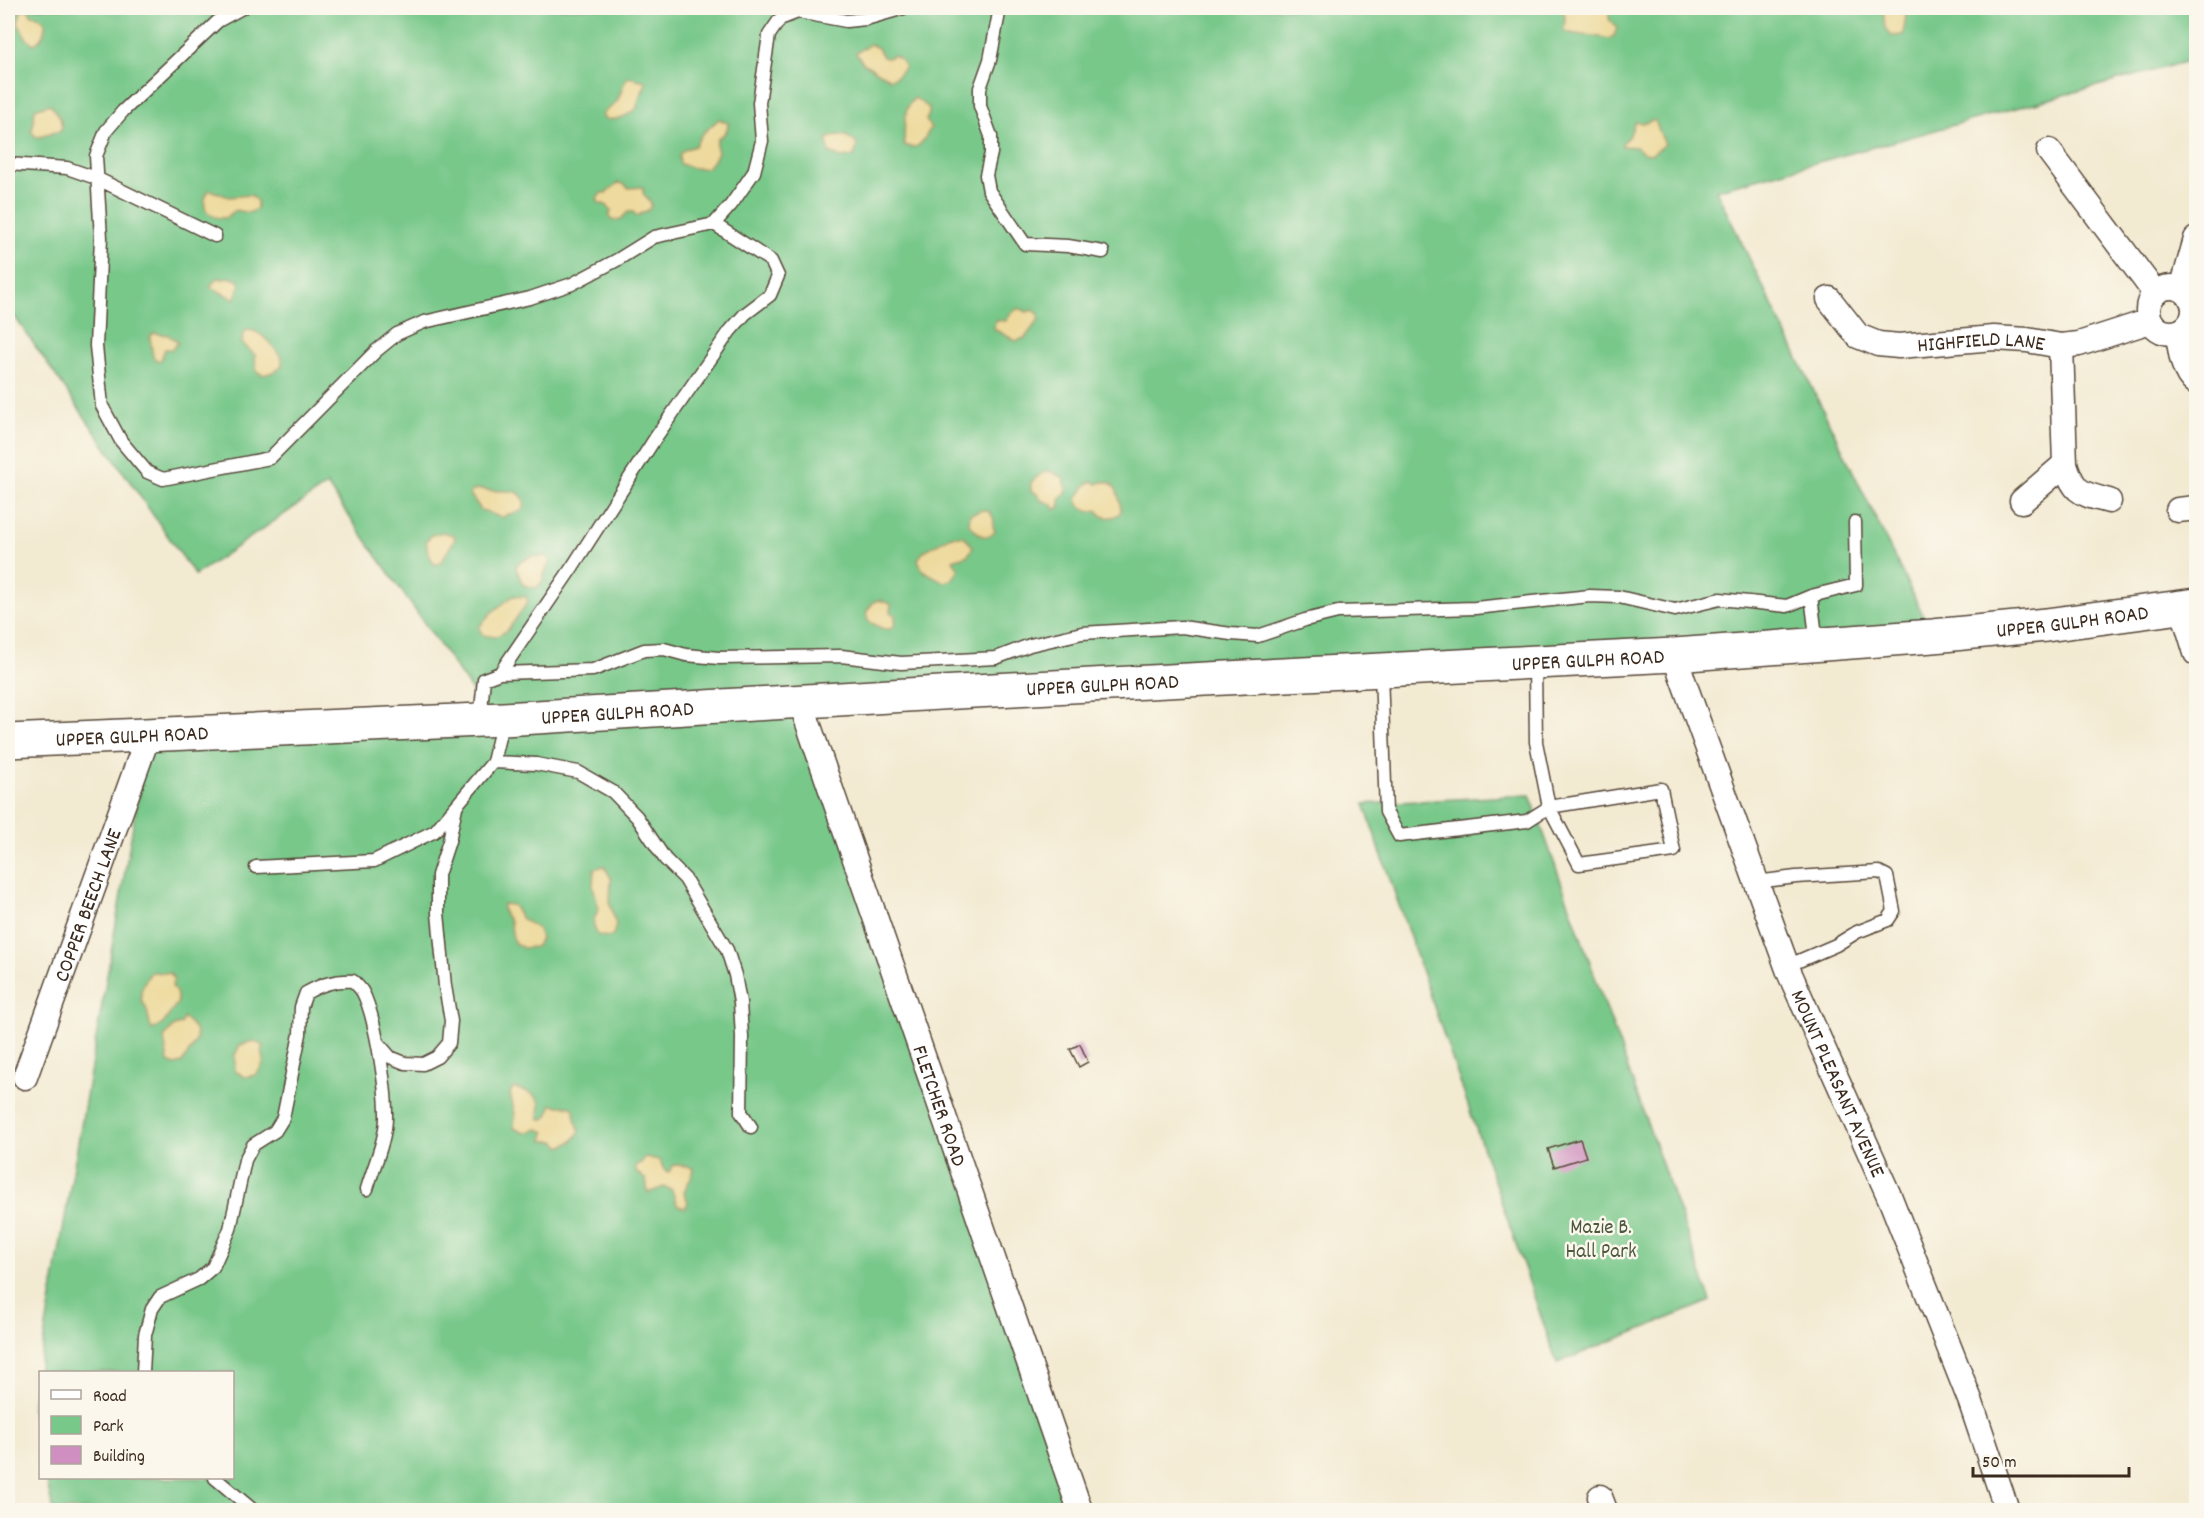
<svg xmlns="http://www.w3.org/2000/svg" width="2204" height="1518" font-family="Dekko,sans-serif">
	<rect width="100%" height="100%" fill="#fbf7ec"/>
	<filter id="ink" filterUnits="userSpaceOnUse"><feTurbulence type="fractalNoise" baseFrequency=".0167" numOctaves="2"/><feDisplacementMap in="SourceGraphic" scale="12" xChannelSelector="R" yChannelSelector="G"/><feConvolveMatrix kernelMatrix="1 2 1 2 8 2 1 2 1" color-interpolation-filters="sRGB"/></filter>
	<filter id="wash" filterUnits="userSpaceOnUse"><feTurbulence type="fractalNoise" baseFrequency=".008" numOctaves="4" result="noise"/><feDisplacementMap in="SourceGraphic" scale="24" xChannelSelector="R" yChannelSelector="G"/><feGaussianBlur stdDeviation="1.35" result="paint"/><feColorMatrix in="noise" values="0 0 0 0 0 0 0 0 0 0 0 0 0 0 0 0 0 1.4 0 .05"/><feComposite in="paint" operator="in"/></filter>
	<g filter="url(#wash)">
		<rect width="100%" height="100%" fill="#f3ead2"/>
		<path fill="#78c88a" stroke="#5a7954" stroke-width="1.5" d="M8,8h2188v51l-480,131 217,446 -1133,64 280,810h-1027l-7,-32h186v-106h-192v79l-8,-43 117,-675 343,-14 -165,-234 -132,90 -187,-268z
			M1530,795l181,506 -154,62 -193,-559z"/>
		<path fill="#eeda9e" stroke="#94825e" stroke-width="1.5" d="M27,8l5,7 6,1 7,6c0,11 -2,17 -11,22l-7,-5 -9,-16 3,-12z
			M1560,8h49v11l8,9 -3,8 -5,3c-15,-5 -31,-2 -45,-8l1,-16z
			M1883,8h21l2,7 -3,20 -12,1 -6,-8z
			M870,44l8,4 5,9 5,1 5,-3 7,4 5,8 -9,10 -6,2 -27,-16 -7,-10z
			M628,77l18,4c-2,11 -9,17 -9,27 -10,8 -19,13 -32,11l-3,-4c4,-7 11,-7 15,-14 5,-7 4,-16 11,-24z
			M915,98l14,10v6l-3,6 5,8c-8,11 -10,24 -27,17 1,-14 -2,-39 11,-47z
			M50,104c6,8 14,16 11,27 -9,1 -16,6 -25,6l-5,-6 2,-4 2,-18z
			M719,119l9,4c0,8 -3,11 -10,15l-2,7 2,7 -3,6 -8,10h-13l-14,-4 -1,-9 6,-6 10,-3 6,-11z
			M1654,120c3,3 7,17 11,24l-13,10 -8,-1 -8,-6 -14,-1v-3l7,-6 6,-15 10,1z
			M836,135l10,1 10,7 1,4 -3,9 -12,2 -13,-5 -2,-14z
			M618,183l6,1 4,4 15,-1v6l8,10 -1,6 -13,7 -4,-4h-5l-7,7 -8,2 -4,-4 2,-7 -5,-5 -7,-2 -2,-4 4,-6h5z
			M210,190l19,7 21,-2 7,6v8l-8,4 -13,-3 -11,8c-16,0 -25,-8 -18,-25z
			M228,277l10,3 2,6 -6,13 -24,-12 7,-9 7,1z
			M1019,308l8,4 6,-2 5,3 1,6 -14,19 -9,3 -22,-12 1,-9 11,1 4,-7z
			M246,330c16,-1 27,17 36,28v8l-6,5 -13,4 -7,-4 -1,-16 -13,-12 1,-9z
			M154,333l14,2 10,7 -6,7h-7l-4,11 -2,1 -6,-4 -3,-20z
			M1049,471l14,6 4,14 -6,7 -2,10 -5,1 -1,-4 -12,-5 -5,-7 -5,-2v-9l11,-9z
			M1092,481l5,3c19,-10 23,14 24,28 -8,7 -18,8 -24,-2l-8,2 -10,-7 -2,-7 9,-13z
			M482,489c15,6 46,-7 42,20 -6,5 -14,3 -21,8 -9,0 -13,-6 -22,-7l-11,-16 3,-4z
			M983,510l7,2 4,8 -1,6 2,6 -7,5 -8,-2 -11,-11 1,-10z
			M443,532l11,3 1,4 -14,23 -6,3 -7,-12 -2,-12 6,-6z
			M951,536h13l9,11 -5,8 -15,5 6,10 -7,10 -8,2 -22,-12 -4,-11 6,-8z
			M532,556l9,1 4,-1 5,5 -7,16v4l-7,7 -13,-3 -7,-17 2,-5z
			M513,596l13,1 2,5 -21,29 -12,6 -12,-2 -3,-4v-5l11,-13z
			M879,600l12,4 -1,8 5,3v8l-2,5c-10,4 -16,-3 -25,-7l-2,-8 7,-11z
			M604,866l7,12 -1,26 6,21 -3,10 -6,2 -9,-2c-7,-11 -5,-16 1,-26l-6,-23 1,-17z
			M503,904l10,1 8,13 17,11 3,10 -6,8 -12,1 -9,-5 -4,-21 -7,-11z
			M151,972l19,1 4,6 -2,7 4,6 2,10 -15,22 -11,6c-3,-7 -3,-12 -5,-19 -1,-6 -1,-3 -4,-8 -6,-10 2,-23 8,-31z
			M184,1018c23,17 9,27 -2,45l-7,2 -7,-3 -4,-24 10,-12 7,-2z
			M254,1041l9,5 -2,5c6,9 1,16 -5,24l-11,2 -10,-6v-16l5,-10z
			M513,1088c8,1 26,6 27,16 0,6 -2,10 0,15h5l4,-5 2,-9 20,2 3,2 1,10 5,12 -7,10 -12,6 -6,-6h-12l2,-9 -7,-3 -13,4 -11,-5 1,-14 -5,-21z
			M645,1157l14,3 6,11 4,1 5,-7 14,1 6,3c-2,9 -7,14 -10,23l4,10 -3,6 -8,-3 -5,-15 -8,-3 -16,6 -2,-13 -10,-8v-7l5,-2z"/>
		<g id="blocks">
			<path fill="#cf8fc0" d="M1080,1044l8,18 -9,5 -9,-18z
				M1580,1139l6,18 -32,10 -6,-18z"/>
		</g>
	</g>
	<g filter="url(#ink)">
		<use href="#blocks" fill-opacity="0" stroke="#574739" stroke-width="1.5"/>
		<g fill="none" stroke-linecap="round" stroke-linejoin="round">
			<defs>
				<path id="lane" d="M242,8l-24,13 -95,90 -17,20 -10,25 5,82 -5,108 6,60 19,35 26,31 16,7 107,-21 106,-107 21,-17 27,-12 106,-24 42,-14 45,-24 37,-23 60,-13 17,-19 23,-33 8,-31 -3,-38 10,-68 11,-16 18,-7 48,9 20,-2 38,-11
					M1000,8l-10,52 -10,28v18l11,30v17l-5,22 3,16 36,53 43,2 35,6
					M8,164l59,4 29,10 119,58
					M1817,644l-6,-48 45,-11 -1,-63
					M1381,672l5,140 13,24 128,-15 22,-14 112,-18 13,62 -95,13 -30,-57 -13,-65 -1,-78
					M500,673l73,-107 83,-129 74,-106 15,-17 25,-19 8,-19 -7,-15 -57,-37
					M480,719l4,-40 16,-6 93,-3 51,-20 20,-1 22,6 33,3 122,-2 60,7 95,-5 34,-13 52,-12 100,-6 49,7 27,2 47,-16 33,-8 137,-4 115,-12 29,1 56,13 45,-11 67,7 24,-10
					M493,762l43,2 42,8 35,20 24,25 28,42 20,20 42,71 8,25 5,27 2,35 -1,75 10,15
					M256,867l118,-6 61,-30 58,-69 10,-42
					M1756,882l40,-5 83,-5 8,4 7,35 -6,9 -31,12 -21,13 -49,21
					M378,1043l12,14 15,6 18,1 14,-7 12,-14 2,-22 -6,-35 -7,-73v-38l11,-34 7,-34
					M143,1372l2,-37 7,-26 8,-12 39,-18 14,-12 17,-38 15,-69 8,-15 22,-14 8,-13 17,-84 1,-27 5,-14c16,-9 29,-13 47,-12 3,3 7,7 9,10 13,22 24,96 24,122 1,25 -12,52 -19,76
					M215,1478l38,32"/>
				<g id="street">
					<path d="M2049,151l106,142"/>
					<circle cx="2171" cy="310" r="23"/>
					<path d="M2182,289l14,-50"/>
					<path id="s1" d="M1829,299l29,37 20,8 21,2 95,-8 33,2 34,6 18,-2 71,-23"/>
					<path d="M2178,333c2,16 4,40 18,50"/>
					<path d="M2061,346l4,118c10,30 15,29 44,37"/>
					<path d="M2022,501l43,-37"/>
					<path d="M2178,510l18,-2"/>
					<path d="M2182,607l14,46"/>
					<path id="s2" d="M1674,655l115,317 101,226 80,202 37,110"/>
					<path id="s3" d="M800,700l280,810"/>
					<path id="s4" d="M25,1077l124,-344"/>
					<path d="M1600,1497l5,13"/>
				</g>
				<g id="secondary">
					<path id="s5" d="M8,741l495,-22 471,-28 700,-36 259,-19 113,-11 150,-20"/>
				</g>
			</defs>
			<use href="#lane" stroke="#574739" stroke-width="15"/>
			<use href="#street" stroke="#574739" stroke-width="27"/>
			<use href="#secondary" stroke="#574739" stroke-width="36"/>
			<use href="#lane" stroke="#fff" stroke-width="12"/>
			<use href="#street" stroke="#fff" stroke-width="24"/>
			<use href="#secondary" stroke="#fff" stroke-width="33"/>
		</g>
	</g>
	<g text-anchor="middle" stroke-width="5" stroke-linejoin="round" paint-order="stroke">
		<g font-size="21" fill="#3b2a1e" stroke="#fbf7ec">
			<text dy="7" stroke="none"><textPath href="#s1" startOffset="172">HIGHFIELD LANE</textPath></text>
			<text dy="7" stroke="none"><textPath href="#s5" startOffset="2068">UPPER GULPH ROAD</textPath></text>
			<text dy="7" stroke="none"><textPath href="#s5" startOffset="1582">UPPER GULPH ROAD</textPath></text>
			<text dy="7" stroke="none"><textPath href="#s5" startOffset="1096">UPPER GULPH ROAD</textPath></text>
			<text dy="7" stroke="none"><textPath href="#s5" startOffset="610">UPPER GULPH ROAD</textPath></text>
			<text dy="7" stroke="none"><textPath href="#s5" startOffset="124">UPPER GULPH ROAD</textPath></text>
			<text dy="7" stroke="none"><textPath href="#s4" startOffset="183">COPPER BEECH LANE</textPath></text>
			<text dy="7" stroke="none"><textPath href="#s2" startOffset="459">MOUNT PLEASANT AVENUE</textPath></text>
			<text dy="7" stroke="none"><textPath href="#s3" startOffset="429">FLETCHER ROAD</textPath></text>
		</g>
		<g font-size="21" fill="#4d593e" stroke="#fbf7ec">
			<text x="1601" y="1233">Mazie B.<tspan x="1601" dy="24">Hall Park</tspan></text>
		</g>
	</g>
	<rect width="2204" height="1518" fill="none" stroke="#fbf7ec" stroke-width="30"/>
	<rect x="39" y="1371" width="195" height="108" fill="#fbf7ec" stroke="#aea59a" stroke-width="1.5"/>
	<rect x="51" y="1390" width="30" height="9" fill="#ffffff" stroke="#aea59a" stroke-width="1.5"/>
	<text x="93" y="1401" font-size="18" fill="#3b2a1e">Road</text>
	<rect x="51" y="1416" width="30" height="18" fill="#78c88a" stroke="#aea59a" stroke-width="1.5"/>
	<text x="93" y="1431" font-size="18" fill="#3b2a1e">Park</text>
	<rect x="51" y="1446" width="30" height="18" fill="#cf8fc0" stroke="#aea59a" stroke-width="1.5"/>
	<text x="93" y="1461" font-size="18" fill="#3b2a1e">Building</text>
	<path d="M1973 1467v9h156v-9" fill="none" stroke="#3b2a1e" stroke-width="3"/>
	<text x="1982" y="1467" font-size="18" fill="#3b2a1e" stroke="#fbf7ec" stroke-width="4.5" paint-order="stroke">50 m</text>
</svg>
